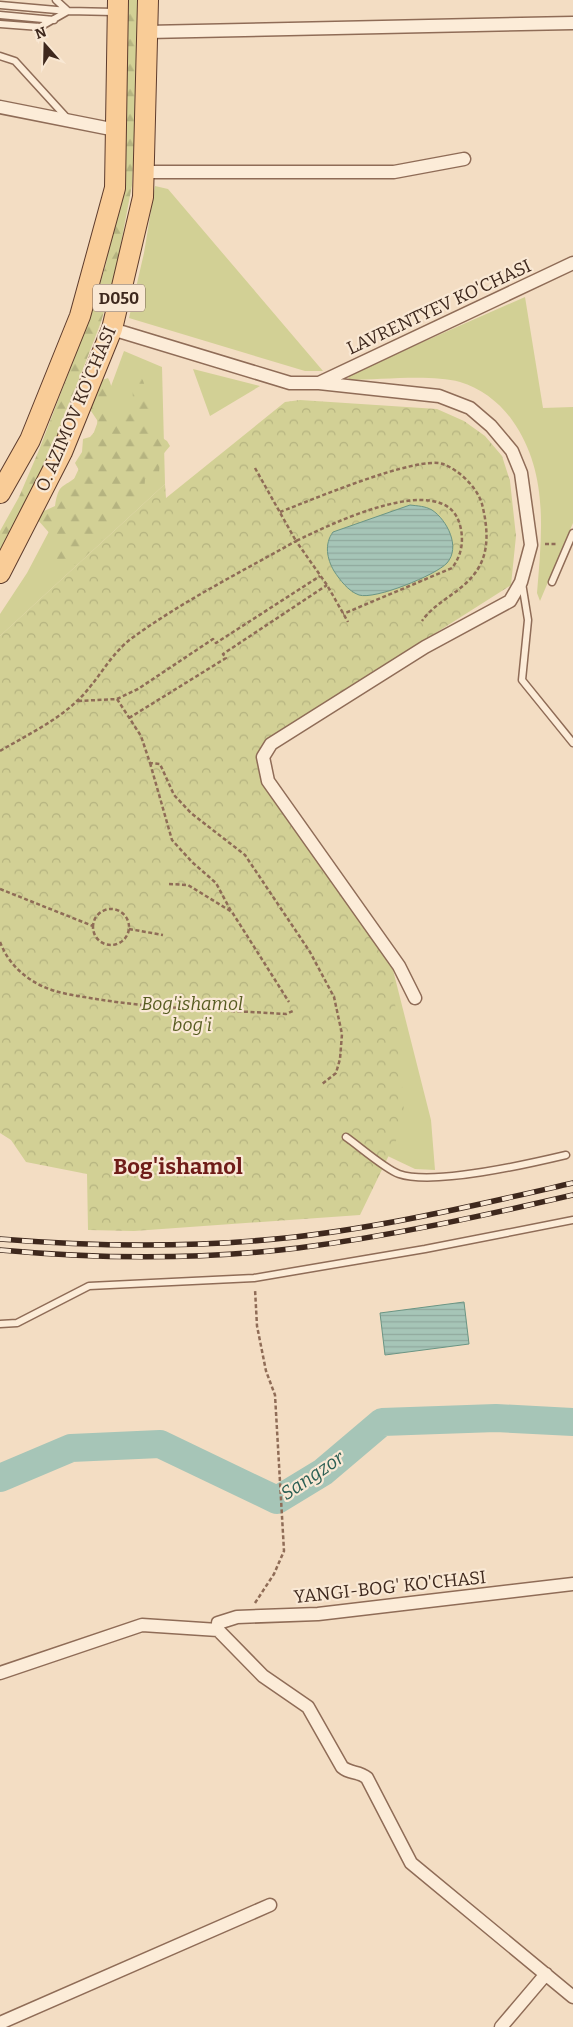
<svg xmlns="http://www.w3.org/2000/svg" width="573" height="2027" font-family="Bitter,serif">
	<defs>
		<pattern id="forest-firs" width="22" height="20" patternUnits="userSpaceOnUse" patternTransform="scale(1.25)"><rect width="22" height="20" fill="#d2d095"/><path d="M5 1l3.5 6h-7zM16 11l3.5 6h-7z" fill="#b5b380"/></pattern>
		<pattern id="park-crowns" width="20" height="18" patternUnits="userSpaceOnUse" patternTransform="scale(1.25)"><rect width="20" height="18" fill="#d2d095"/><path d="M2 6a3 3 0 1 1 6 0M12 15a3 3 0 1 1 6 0" fill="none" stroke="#b5b380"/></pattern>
		<pattern id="water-rules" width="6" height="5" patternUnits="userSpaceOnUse" patternTransform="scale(1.25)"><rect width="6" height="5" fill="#a6c5b7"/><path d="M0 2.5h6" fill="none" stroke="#90a99d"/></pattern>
	</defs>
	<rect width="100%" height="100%" fill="#f3ddc3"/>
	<path fill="#d2d095" d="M155,186l13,3 155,182h-18l-176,-53 15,-65z
		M525,297l18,111 30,-1v116l-33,78 -3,-8c5,-61 12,-121 -25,-173 -12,-17 -31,-32 -52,-38 -30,-8 -79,-2 -111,-2l-1,-5z
		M124,351l38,16 3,117 -165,152v-22l27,-41 29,-55 31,-67z
		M193,369l67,17 -50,30z
		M229,734l35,8c-9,17 -7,25 0,41l128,183 39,154 4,50 -20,-1 -42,-20z"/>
	<path fill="url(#forest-firs)" d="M127,0h12l1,19 -8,166 -16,85 -15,52 -50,130 -51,103v-24l19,-34 20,-47 51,-133 16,-53 15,-81z
		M136,376l5,1c7,10 3,23 11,32l-3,20 18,12 3,5 -10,12 -1,15 -14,6 -1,16 -16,13 -3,8 -45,46c-9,6 -18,4 -25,-3l-3,-23 -15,-17 5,-7 13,-6c4,-24 7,-17 24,-31v-5l-4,-7 7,-11 1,-13 7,-2 8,-9 -1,-8 -8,-12 13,-28 6,-2c7,12 3,25 1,38l10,6 5,-4v-10l9,-8 -1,-22z"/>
	<path fill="url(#park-crowns)" d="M300,400l137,9 27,12 21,15 17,20 8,25 6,55 -5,49 -247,157c-9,17 -7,25 0,41l128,183 13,156 -45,93 -226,16 -46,-1 -1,-56 -61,-12 -15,-22 -11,-7v-497l165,-152 1,14 119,-96z"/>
	<path fill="url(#water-rules)" stroke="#6b9584" d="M410,505c8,1 15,1 22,5 15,10 29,37 15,53 -11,12 -72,37 -88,32 -11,-4 -19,-15 -25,-24 -7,-12 -10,-27 -1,-39z
		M464,1302l5,42 -84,11 -5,-42z"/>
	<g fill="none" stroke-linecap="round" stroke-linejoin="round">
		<path stroke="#a6c5b7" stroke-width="28" d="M0,1478l71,-30 89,-4 117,56 46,-28 59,-50 114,-4 77,4"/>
		<defs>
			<path id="service" d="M56,0l12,11
				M0,5l68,6
				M0,15l54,5
				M0,24l40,3 28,-16 46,1
				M0,56l15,5 52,57
				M552,582l21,-49
				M522,583l6,37 -6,60 51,63
				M346,1137c13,9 39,32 53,37 35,12 129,-10 167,-19
				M0,1324l17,-1 72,-37 165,-8 171,-29 148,-29"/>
			<path id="minor" d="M147,32l426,-9
				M0,107l116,23
				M145,172h249l70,-13
				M112,329l178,54h29l120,13 31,12 21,18 21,25 9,22 10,72 -10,37 -11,19 -85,46 -154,97 -8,13 5,24 131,185 16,32
				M319,383l254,-120
				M218,1630l45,46 45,31 34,60c8,7 17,4 25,11l44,85 162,134
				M218,1630v-7l19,-6 81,-3 255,-30
				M0,1673l142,-48 76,5
				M0,2023l270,-118
				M501,2027l45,-53"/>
			<path id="primary" d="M0,493l30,-53 50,-124 35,-128 3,-188
				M0,573l62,-121 50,-123 31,-132 5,-197"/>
		</defs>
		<use href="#service" stroke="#8f6c57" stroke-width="9"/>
		<use href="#minor" stroke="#8f6c57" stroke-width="15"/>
		<use href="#primary" stroke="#5d3b2c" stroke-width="22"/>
		<path stroke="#8f6c57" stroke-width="2.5" stroke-dasharray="4 2.5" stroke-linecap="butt" d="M255,468l41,73c31,-15 149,-74 164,-16 4,15 2,30 -8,43l-109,46
			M280,512c29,-11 137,-57 163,-48 16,6 34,23 39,40 5,20 8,44 -3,63 -14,25 -43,33 -57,54
			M545,544h12
			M117,699l21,-10 75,-50 3,4 104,-67
			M78,701l39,-2 24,37 9,27 10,1 14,31 17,18 54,42 65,97 24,45 8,37 -2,25 -4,14 -14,11
			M129,718l97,-60 -3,-4 104,-69
			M0,751c25,-15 55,-29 77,-50 20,-18 32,-46 55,-63 51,-37 109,-66 164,-97l31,44 21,37
			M150,763l22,77 20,22 24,21 15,28
			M169,884l19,1 44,27 57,90
			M0,889l93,37
			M93 927a18 18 0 1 1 36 0a18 18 0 1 1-36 0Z
			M129,929l34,6
			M0,942c8,21 24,36 44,45 16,7 35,9 52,12 62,10 127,11 190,15l9,-4
			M255,1603l19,-29 10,-23 -9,-156 -9,-24 -9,-45 -2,-37"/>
		<use href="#service" stroke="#fcecd8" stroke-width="6"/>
		<use href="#minor" stroke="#fcecd8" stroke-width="12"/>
		<use href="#primary" stroke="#f9cc97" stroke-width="20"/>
		<defs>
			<path id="rail" d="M0,1239c98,8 196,9 295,-2 94,-11 186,-33 278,-54
				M0,1250c99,9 199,10 298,-2 93,-12 184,-32 275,-53"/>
		</defs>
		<use href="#rail" stroke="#3e281d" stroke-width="5.5"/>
		<use href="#rail" stroke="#f9e8d4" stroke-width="4" stroke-dasharray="11" stroke-linecap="butt"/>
	</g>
	<g text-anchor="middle" stroke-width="4.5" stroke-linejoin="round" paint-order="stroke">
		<rect fill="#f9e8d4" stroke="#766254" stroke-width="1" x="93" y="284.5" width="52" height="27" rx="4"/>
		<g font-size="16" font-weight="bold" fill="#3e281d">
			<text x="119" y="304">D050</text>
		</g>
		<g font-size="18" fill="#3e281d" stroke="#f9e8d4">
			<text transform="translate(439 307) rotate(-25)" y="6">LAVRENTYEV KO'CHASI</text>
			<text transform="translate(76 409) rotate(-67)" y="6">O. AZIMOV KO'CHASI</text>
			<text transform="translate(390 1587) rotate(-6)" y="6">YANGI-BOG' KO'CHASI</text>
		</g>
		<g font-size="18" font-style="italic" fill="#575c21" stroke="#f9e8d4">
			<text x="192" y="1010">Bog'ishamol<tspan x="192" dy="21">bog'i</tspan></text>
		</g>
		<g font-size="19" font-style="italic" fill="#2b5f54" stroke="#f9e8d4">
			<text transform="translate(312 1475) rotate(-34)" y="7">Sangzor</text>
		</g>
		<g font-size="22" font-weight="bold" fill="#6f1c18" stroke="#f9e8d4">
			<text x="178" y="1174">Bog'ishamol</text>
		</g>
	</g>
	<g transform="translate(45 45) rotate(340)" stroke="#f9e8d4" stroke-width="4" paint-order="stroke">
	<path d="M0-4L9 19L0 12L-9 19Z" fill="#3e281d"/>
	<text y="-8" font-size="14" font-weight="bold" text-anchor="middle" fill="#3e281d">N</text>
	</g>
</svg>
